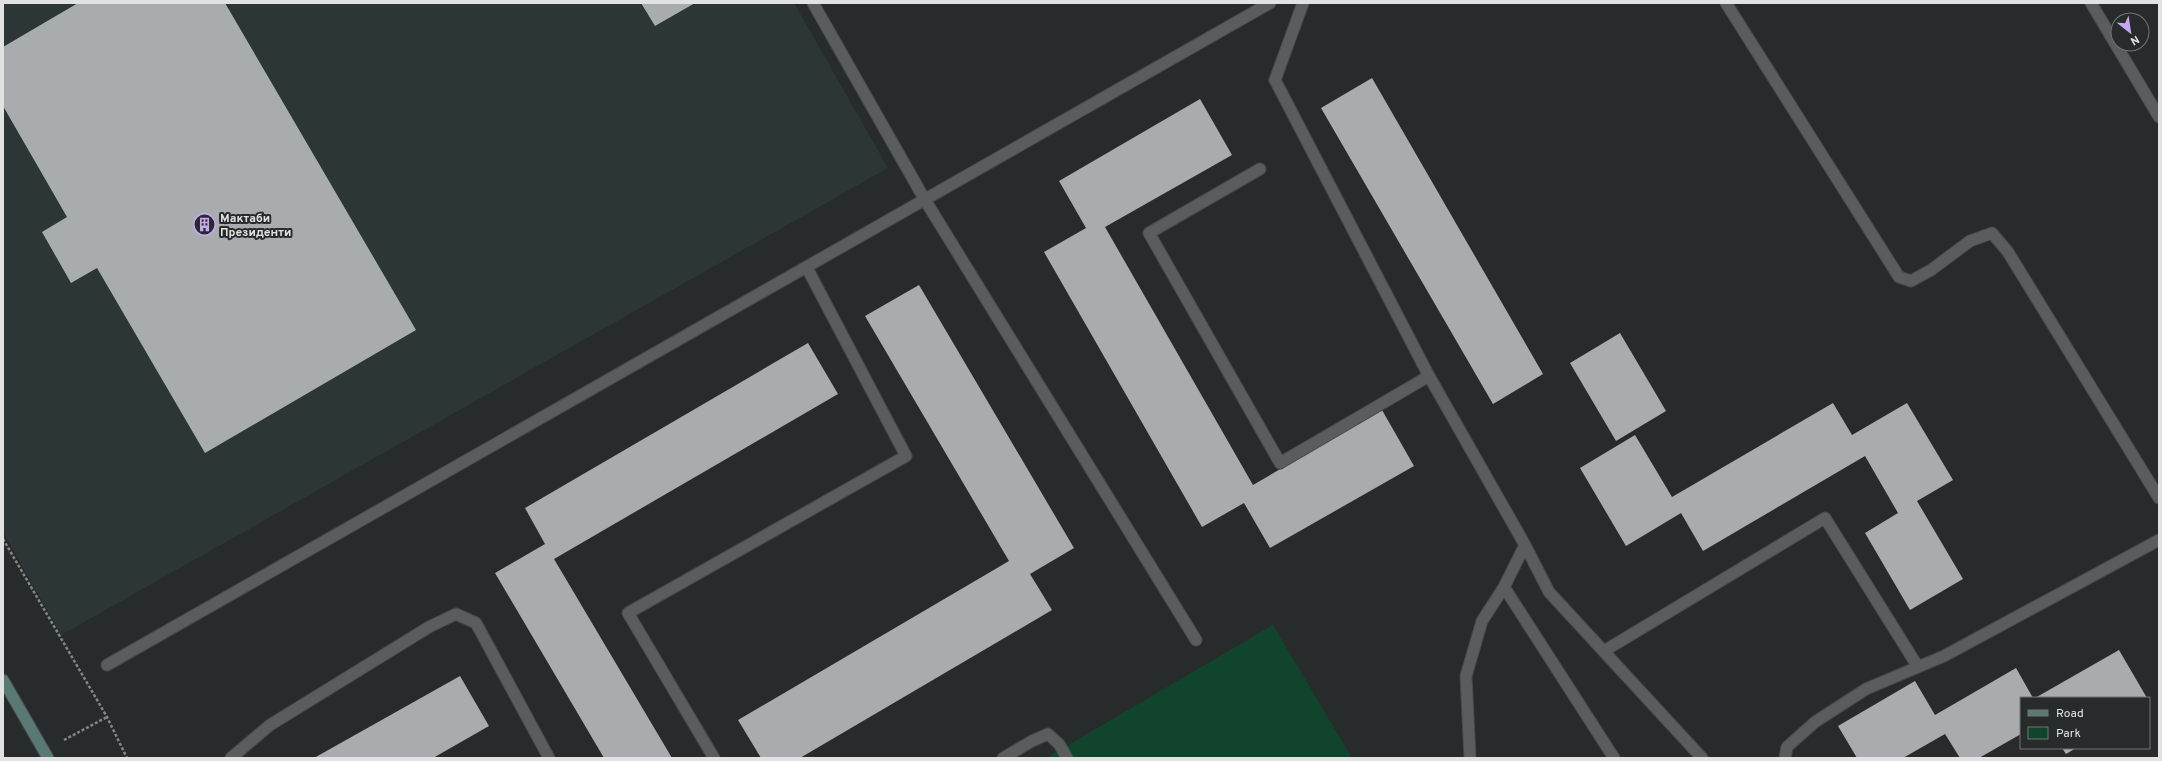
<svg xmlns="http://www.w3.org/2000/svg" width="2162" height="761" font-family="Overpass,sans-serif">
	<rect width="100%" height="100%" fill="#282b2b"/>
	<path fill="#2c3637" d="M3,3h791l94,165 -827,467 -58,-103z"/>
	<path fill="#10442d" d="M1273,625l79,133h-306z"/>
	<path fill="#a9acae" d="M78,3h147l191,327 -211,123 -108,-185 -26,15 -29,-51 25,-15 -64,-111v-59z
		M641,3h54l-40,23z
		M1372,78l171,296 -50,30 -172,-296z
		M1200,99l32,56 -127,72 148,258 129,-75 32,56 -144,82 -26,-45 -42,24 -158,-275 42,-24 -27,-47z
		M919,285l155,263 -44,26 22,36 -252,148h-39l-23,-38 271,-159 -144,-245z
		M1620,333l46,78 -50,30 -46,-78z
		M808,343l30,51 -284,165 118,199h-68l-109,-185 50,-29 -20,-36z
		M1833,403l19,32 55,-32 46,77 -36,21 46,78 -53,31 -45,-77 33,-20 -33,-57 -162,95 -22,-38 -55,33 -46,-78 55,-33 37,62z
		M2119,650l28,48h-112z
		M2016,668l17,30h-12v36l-42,24h-19l-15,-24 -42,24h-46l-19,-32 77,-45 20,34z
		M460,676l29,50 -56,32h-119z
		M2062,748h14l-10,6z"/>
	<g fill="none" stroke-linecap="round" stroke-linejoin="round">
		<defs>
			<path id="service" d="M1726,3l173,274 12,4 20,-11 39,-29 22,-8 16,19 151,246
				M1275,80l154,296 96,169 24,47 153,166
				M1260,169l-111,64 131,230 149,-87
				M1504,587l110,171
				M1604,651l221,-133 93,149
				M714,758l-86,-145 278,-157 -99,-188
				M1003,758l29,-17 16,-7 11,10 8,14
				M1470,758l-4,-82 16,-55 22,-34 21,-42
				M1785,758l2,-11 28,-25 51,-33 78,-33 215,-116"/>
			<path id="minor" d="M813,3l112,197 271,440
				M2091,3l68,114
				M1275,80l28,-77
				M107,665l1163,-662
				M231,758l39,-33 159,-98 27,-13 20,9 73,135"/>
			<path id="secondary" d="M3,680l45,78"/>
		</defs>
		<use href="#service" stroke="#47494a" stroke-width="13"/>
		<use href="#minor" stroke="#47494a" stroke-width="13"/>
		<use href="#secondary" stroke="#47494a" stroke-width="13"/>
		<path stroke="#848686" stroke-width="2.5" stroke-dasharray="3 2" stroke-linecap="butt" d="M3,539l104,178 20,41
			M64,740l43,-23"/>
		<use href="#service" stroke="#595d5d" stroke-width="11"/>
		<use href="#minor" stroke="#595d5d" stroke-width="11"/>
		<use href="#secondary" stroke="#597a74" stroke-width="11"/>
	</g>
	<defs>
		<symbol id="building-ring" viewBox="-11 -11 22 22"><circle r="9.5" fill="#282b2b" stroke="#c6a6f0" stroke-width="1.5"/><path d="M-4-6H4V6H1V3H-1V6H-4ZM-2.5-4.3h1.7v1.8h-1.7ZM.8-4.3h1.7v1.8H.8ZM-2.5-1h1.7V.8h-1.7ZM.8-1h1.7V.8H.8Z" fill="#c6a6f0"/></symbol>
	</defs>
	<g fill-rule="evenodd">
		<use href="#building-ring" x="192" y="212" width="25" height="25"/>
	</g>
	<g text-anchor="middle" stroke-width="4" stroke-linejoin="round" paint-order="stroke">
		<g font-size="12" font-weight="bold" fill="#e1e3e3" stroke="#282b2b" text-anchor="start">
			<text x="220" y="222">Мактаби<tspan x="220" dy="14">Президенти</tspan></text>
		</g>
	</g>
	<rect width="2162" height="761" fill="none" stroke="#e1e3e3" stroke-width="8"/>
	<rect x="2020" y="697" width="130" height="52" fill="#282b2b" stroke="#727575"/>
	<rect x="2028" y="710" width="20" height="6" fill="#597a74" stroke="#727575"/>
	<text x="2056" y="717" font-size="12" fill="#e1e3e3">Road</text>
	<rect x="2028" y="727" width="20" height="12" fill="#10442d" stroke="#727575"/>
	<text x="2056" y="737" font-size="12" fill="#e1e3e3">Park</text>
	<g transform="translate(2130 32) rotate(150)"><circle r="19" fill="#282b2b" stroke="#727575"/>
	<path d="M0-3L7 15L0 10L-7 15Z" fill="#c6a6f0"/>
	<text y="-6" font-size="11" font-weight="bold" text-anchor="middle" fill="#e1e3e3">N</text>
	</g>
</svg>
